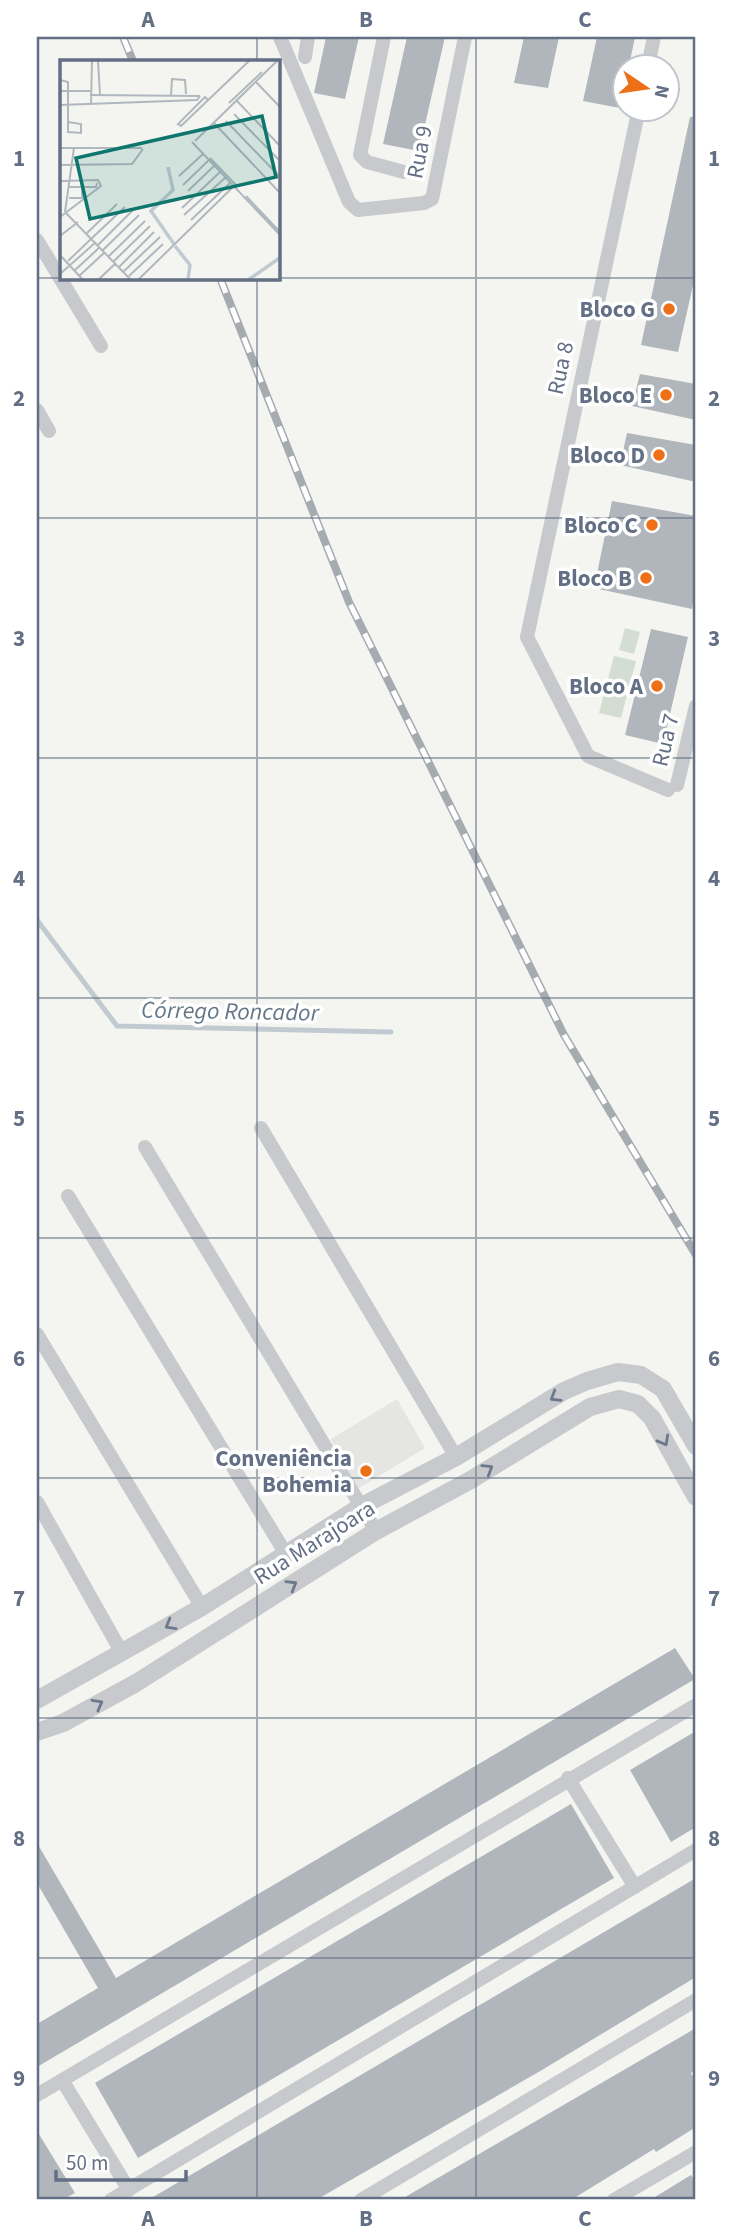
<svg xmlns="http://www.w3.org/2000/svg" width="733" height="2237" font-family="'Source Sans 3',sans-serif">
	<rect width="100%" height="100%" fill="#f4f5f1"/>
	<path fill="#e5e6e4" d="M397,1399l28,49 -69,42 -25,-51z"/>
	<path fill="#d4ddd2" d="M625,628l15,4 -6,22 -15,-4z
		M614,656l22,5 -15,57 -22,-5z"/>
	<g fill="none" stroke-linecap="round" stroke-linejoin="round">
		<path stroke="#c2cad1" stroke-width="5" d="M37,920l80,106 274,6"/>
	</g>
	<path fill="#b1b6bd" d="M326,37h33l-14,62 -31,-6z
		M407,37h38l-26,114 -36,-7z
		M524,37h35l-11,51 -34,-5z
		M597,37h38l-6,29h-4l-5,42 -37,-7z
		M690,117h6v155l-18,80 -37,-7z
		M640,374l56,10v36l-64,-14z
		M627,433l69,12v37l-76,-17z
		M612,501l84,15v67l-4,26 -98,-21z
		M651,629l37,8 -25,107 -38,-9z
		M675,1648l20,31 -658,388v-43l61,-36 -61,-105v-40l79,135z
		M696,1731v96l-25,15 -41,-72z
		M571,1804l43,74 -476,280 -43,-75z
		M696,1878v99l-154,93 -226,130h-168z
		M696,2028v42l-5,3 5,9v45l-40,25 -2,-3 -83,51h-171z
		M37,2131l38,62 -13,7h-25z
		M691,2175l5,8v17h-46z"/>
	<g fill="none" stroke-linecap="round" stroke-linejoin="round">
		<path stroke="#c7c9cd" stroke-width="14" d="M280,37l69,165 9,8 66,-7 8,-4 33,-162
			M384,37l-24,118 7,7 37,10
			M305,57l3,-20
			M648,66l6,-29
			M639,108l-112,529 61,119 80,34
			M37,240l64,106
			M37,410l12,21
			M677,785l19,-79
			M261,1128l195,329
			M145,1147l231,384
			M68,1196l218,358
			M37,1334l165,273
			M37,1502l85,151
			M568,1778l67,109
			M62,2080l67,110
			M37,2095l659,-390
			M111,2200l585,-350
			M361,2200l335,-200
			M614,2200l82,-48"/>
		<path stroke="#c7c9cd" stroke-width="18" d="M37,1700l165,-93 158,-100 96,-50 108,-66 23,-10 31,-9 23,3 22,14 33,57
			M37,1732l26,-9 73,-40 240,-152 93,-50 121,-74 29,-8 19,5 14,14 44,79"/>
		<defs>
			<path id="rail" d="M123,37l10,24
				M220,278l129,324 215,433 132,220"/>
		</defs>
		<use href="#rail" stroke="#a6aab1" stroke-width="8"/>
		<use href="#rail" stroke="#fff" stroke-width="5" stroke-dasharray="16" stroke-linecap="butt"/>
	</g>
	<defs><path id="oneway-chevron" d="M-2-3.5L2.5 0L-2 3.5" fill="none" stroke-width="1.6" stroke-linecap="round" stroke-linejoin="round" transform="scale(1.75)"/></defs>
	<g stroke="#6c788b">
		<use href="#oneway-chevron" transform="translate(555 1397) rotate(149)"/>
		<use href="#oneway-chevron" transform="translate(664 1441) rotate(61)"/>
		<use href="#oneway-chevron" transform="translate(488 1469) rotate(-32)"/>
		<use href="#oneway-chevron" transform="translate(292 1585) rotate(-31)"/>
		<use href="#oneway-chevron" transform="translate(170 1625) rotate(150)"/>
		<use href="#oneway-chevron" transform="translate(98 1704) rotate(-29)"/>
	</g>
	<path fill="none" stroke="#626f84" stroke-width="2" stroke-opacity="0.55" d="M257,37v24M476,37v2163M37,278h659M257,278v1922M37,518h659M37,758h659M37,998h659M37,1238h659M37,1478h659M37,1718h659M37,1958h659"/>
	<g fill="#ed7019" stroke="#fff" stroke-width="2.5">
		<circle cx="669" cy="309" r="7"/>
		<circle cx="666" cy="395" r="7"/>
		<circle cx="659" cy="455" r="7"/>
		<circle cx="652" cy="525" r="7"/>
		<circle cx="646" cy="578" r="7"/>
		<circle cx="657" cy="686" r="7"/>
		<circle cx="366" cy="1471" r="7"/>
	</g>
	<g text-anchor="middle" stroke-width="7" stroke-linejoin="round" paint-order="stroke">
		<g font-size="23" fill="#626f84" stroke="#fff">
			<text transform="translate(419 152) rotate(-79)" y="8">Rua 9</text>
			<text transform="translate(560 368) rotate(-78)" y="8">Rua 8</text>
			<text transform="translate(665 740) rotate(-77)" y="8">Rua 7</text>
			<text transform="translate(314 1542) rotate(-32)" y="8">Rua Marajoara</text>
		</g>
		<g font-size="23" font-weight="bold" fill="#626f84" stroke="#fff" text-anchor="end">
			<text x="655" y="317">Bloco G</text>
			<text x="652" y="403">Bloco E</text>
			<text x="645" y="463">Bloco D</text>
			<text x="638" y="533">Bloco C</text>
			<text x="632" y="586">Bloco B</text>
			<text x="643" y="694">Bloco A</text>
			<text x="352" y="1466">Conveniência<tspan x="352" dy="26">Bohemia</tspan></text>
		</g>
		<g font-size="24" font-style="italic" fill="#637788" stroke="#fff">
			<text transform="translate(230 1011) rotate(1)" y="8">Córrego Roncador</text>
		</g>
	</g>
	<g transform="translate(60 60)">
		<rect width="220" height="220" fill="#f4f5f1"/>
		<path fill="none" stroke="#c2cad1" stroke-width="3.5" d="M108,107l5,23 -22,21 23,33M115,186l15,19 -2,15M188,220l33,-23"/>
		<path fill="none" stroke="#b1b7be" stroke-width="2" d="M38,1l2,34M0,20l8,2v50l13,1v-9l-13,-2M196,22l25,26M0,31h30M30,35l110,1M111,35l1,-16 13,1 1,14M148,40l-3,-3 -27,27 3,2 68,-65M176,40l45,47M169,43l33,-31M31,44l1,-43M0,45l137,-5 3,-4M174,54l47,48M166,61l55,57M153,62l68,72M135,81l82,-80M132,82l89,94M0,88h82M150,98l26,27M0,105l72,-1 11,-15M119,116l24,-22M0,121l38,-1 3,6 -41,31M123,125l26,-25M9,127h27l1,-4M128,131l26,-25M186,136l34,36M9,138h13v-11M122,148l38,-36M5,152l66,68M5,152l9,-64M124,155l41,-37M131,160l39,-37M27,173l30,-29M0,176l18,-14M32,178l33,-31M38,185l36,-36M43,190l36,-35M0,195l23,25M49,196l36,-35M8,201l24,-23M54,201l36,-35M59,207l35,-35M14,211l26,-24M63,212l37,-35M0,214l36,-32M19,216l26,-24M69,216l34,-32M38,220l18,-17M78,220l97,-95"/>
		<path fill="#0f766e" fill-opacity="0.15" stroke="#0f766e" stroke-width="3.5" d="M202,56l14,61 -186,42 -14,-61z"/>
		<rect width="220" height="220" fill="none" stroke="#626f84" stroke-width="3.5"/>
	</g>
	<rect width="733" height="2237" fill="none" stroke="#ffffff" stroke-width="77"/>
	<g transform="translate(646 88) rotate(103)"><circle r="33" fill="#ffffff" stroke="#c0c5ce" stroke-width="2"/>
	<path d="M0-5L12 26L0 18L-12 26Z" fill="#ed7019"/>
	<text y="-10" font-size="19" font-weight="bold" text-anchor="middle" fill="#626f84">N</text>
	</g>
	<path d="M56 2170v10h130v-10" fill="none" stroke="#626f84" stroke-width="3.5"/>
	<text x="66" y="2170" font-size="21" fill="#626f84" stroke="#ffffff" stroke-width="5" paint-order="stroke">50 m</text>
	<rect x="38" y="38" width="656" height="2160" fill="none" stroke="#626f84" stroke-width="2.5"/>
	<g font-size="23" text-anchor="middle" font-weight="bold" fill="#626f84">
		<text x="148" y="27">A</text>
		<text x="366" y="27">B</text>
		<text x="585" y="27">C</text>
		<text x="19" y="166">1</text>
		<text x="714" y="166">1</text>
		<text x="19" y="406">2</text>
		<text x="714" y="406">2</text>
		<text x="19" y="646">3</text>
		<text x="714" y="646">3</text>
		<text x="19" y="886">4</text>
		<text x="714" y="886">4</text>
		<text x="19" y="1126">5</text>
		<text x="714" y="1126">5</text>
		<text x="19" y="1366">6</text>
		<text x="714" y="1366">6</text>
		<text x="19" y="1606">7</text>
		<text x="714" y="1606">7</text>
		<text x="19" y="1846">8</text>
		<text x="714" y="1846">8</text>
		<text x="19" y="2086">9</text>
		<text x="714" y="2086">9</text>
		<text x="148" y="2226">A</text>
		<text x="366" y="2226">B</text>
		<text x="585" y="2226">C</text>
	</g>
</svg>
